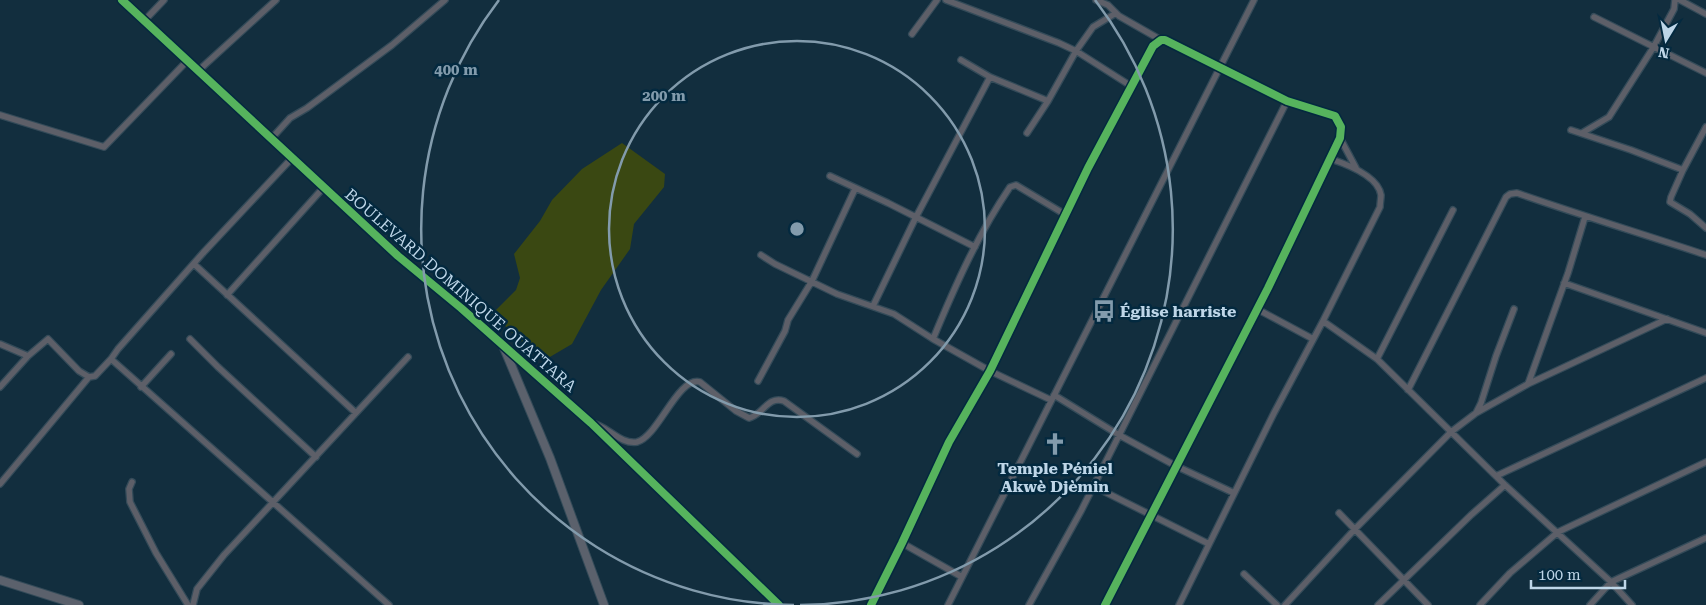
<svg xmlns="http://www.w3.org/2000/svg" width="1706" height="605" font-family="'Roboto Serif',serif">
	<rect width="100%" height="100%" fill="#122e3e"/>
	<path fill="#3a4812" d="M622,143l43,31 -1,13 -30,37 -4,25 -29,41 -29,54 -29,17 -51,-47 24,-24 4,-12 -6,-24 26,-33 12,-21 30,-31z"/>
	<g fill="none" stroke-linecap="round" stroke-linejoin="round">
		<defs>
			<path id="street" d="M946,0l113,43 17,8 17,-24 23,-14
				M1096,0l12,5 11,11 42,24
				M1680,0l26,14
				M1594,17l112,56
				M144,21l20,-21
				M912,34l25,-34
				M961,60l29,17 58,24
				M198,71l78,-71
				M0,115l104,32 83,-86
				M1706,127l-23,43 -12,27 -1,5 20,12 16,14
				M1571,130l60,20 52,20
				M1027,133l21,-32 28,-50 55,35
				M1582,133l27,-16 44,-69 21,-39 1,-9
				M1340,138l16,30
				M271,139l19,-21 17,-10 85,-63 53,-45
				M292,158l-89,95 -85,96 -7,10 278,246
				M830,176l58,27 87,44
				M761,255l14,9 62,30 57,20 39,25 57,32 61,29
				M194,264l162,149
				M1564,283l142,50
				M227,295l97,-108
				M873,306l43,-89 74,-140
				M1257,309l56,30
				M1323,321l54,38 128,126 106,97 21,23
				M190,339l28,28 98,90
				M933,339c22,-53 45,-105 77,-152l6,-2 50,30
				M0,344l28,12
				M1377,359l76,-149
				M758,381l27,-50 3,-11 24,-39 43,-92
				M1528,384l139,-65
				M0,387l28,-31 20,-17 31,32 10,6 6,-1 16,-17
				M141,387l30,-33
				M1408,390l98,-193 4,-3 7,-1c63,22 126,41 189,62
				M1054,395l65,40 57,31 58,27
				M1476,413l5,-10 15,-47 18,-47
				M591,423c16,2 29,22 46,19 21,-5 41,-66 63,-60l36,29 13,7c14,-3 19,-23 35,-17l73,53
				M1496,476l210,-98
				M132,482l-3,7 1,13 26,51 32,52
				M0,484l89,-107
				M1093,486l116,58
				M1339,513l89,92
				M902,543l60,34
				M1244,574l33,31
				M193,605l4,-16 27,-34 184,-198
				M871,605l31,-62 47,-101 41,-71 98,-203 65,-122 8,-6h4l122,61 48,15 6,11 -1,11 -72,150 -163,317
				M948,605l306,-605
				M1029,605l52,-94 206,-410
				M1179,605l95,-192 49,-92 57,-114c0,-4 1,-8 1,-12 -3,-19 -35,-31 -50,-36
				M1285,605l70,-76 96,-97 25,-19 52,-29 40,-111 17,-56
				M1378,605l93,-90 34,-30
				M1480,605l30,-32 48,-41 148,-70
				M1590,605l21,-23 95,-44"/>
			<path id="secondary" d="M122,0l276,256 63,52 130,115 188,182
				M504,348l46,110 54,147
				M0,580l79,25"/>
		</defs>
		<use href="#street" stroke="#344b59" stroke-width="8"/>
		<use href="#secondary" stroke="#344b59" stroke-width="10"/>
		<use href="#street" stroke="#5d5f68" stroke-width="5.5"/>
		<use href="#secondary" stroke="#5b616c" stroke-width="8"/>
		<defs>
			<path id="cycleway" d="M122,0l276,256 63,52 130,115 188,182
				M871,605l31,-62 47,-101 41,-71 98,-203 65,-122 8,-6h4l122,61 48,15 6,11 -1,11 -72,150 -163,317"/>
		</defs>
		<use href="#cycleway" stroke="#03293f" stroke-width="11"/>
		<use href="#cycleway" stroke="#56b35d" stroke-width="8"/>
	</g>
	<g fill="none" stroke="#829bac" stroke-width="2.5">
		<circle cx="797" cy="229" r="188"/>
		<path d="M794 605A376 376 0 0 1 499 0M1095 0A376 376 0 0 1 800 605"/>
	</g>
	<defs>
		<symbol id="bus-bare" viewBox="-9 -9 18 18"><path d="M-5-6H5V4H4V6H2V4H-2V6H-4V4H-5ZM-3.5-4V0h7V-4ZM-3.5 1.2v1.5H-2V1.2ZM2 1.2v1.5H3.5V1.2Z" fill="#829bac" stroke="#03293f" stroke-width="2.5" paint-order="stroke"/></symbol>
		<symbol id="church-bare" viewBox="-9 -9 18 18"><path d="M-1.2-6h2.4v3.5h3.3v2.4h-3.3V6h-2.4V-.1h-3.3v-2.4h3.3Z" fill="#829bac" stroke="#03293f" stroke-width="2.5" paint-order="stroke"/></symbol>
	</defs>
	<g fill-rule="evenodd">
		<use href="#bus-bare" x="1088" y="295" width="32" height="32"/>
		<use href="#church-bare" x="1039" y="428" width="32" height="32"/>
	</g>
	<g text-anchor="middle" stroke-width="5" stroke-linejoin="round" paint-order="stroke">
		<g font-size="16" fill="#bed6e8" stroke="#03293f">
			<text transform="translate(461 290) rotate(41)" y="6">BOULEVARD DOMINIQUE OUATTARA</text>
		</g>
		<g font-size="16" font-weight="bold" fill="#bed6e8" stroke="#03293f" text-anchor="start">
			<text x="1120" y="317">Église harriste</text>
			<text x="1055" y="474" text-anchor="middle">Temple Péniel<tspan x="1055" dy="18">Akwè Djèmin</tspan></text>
		</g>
	</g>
	<circle cx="797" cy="229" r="8" fill="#829bac" stroke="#03293f" stroke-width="2.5"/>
	<g font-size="15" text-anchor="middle" font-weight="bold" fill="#829bac" stroke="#03293f" stroke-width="5" stroke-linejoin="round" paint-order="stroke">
		<text x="456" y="75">400 m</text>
		<text x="664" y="101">200 m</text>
	</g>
	<g transform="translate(1666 40) rotate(190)" stroke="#03293f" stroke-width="4" paint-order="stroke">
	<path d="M0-4L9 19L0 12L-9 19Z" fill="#bed6e8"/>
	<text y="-8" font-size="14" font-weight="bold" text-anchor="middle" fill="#bed6e8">N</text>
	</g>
	<path d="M1531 580v8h94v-8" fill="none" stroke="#bed6e8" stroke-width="2.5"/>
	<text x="1538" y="580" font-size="15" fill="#bed6e8" stroke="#03293f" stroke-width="4" paint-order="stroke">100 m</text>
</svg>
